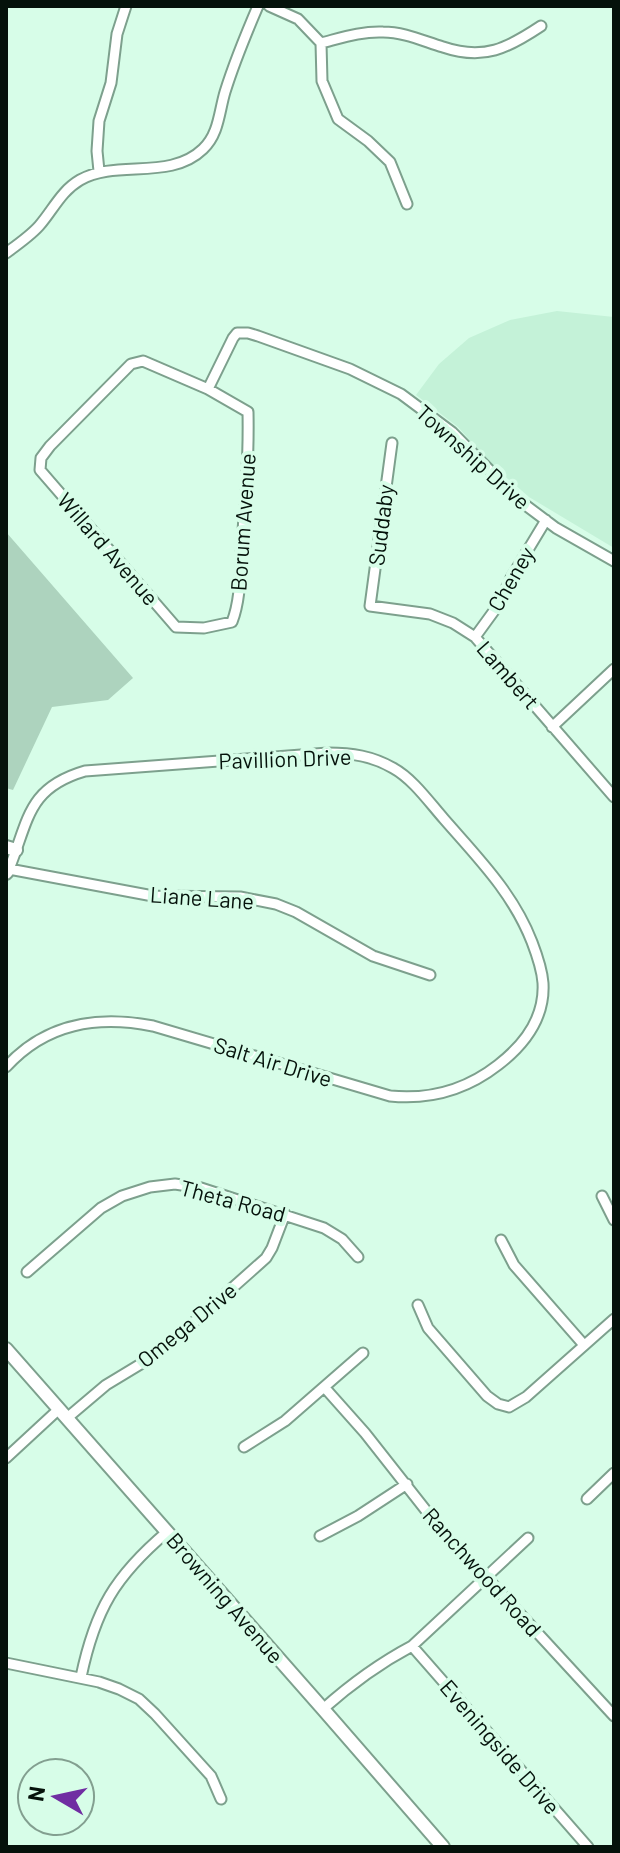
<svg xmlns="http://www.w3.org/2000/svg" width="620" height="1853" font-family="Barlow,sans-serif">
	<rect width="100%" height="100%" fill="#d7fde8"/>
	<path fill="#c4f2d8" d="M557,311l57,6v231l-85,-51 -38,-33 -33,-37 -42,-32 23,-31 30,-26 41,-18z"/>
	<path fill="#add3be" d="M6,532l127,146 -25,22 -56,7 -39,83 -7,-2z"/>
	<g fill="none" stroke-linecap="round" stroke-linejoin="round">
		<defs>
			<path id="street" d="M269,6l29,13 23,24 1,38 16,38 30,22 22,21 17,42
				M321,43c20,-5 41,-12 62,-11 21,0 40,9 60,15 41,14 65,1 98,-21
				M99,171l-2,-20 2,-30 12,-38 6,-49 9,-28
				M6,253c11,-8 24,-17 33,-27 14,-16 22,-35 41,-46 37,-21 90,1 123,-31 16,-15 16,-37 22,-57 9,-29 21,-58 33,-86
				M143,361l65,28 40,23c1,48 -3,95 -7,143 -1,23 -1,46 -9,67l-28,6 -28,-1 -136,-157 1,-12 9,-12 81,-82z
				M208,389l25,-51 4,-5h11l10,3 92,33 51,25 51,38 68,69 36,27 58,33
				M392,443l-22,163 60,8 23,9 22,14 139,160
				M475,637l24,-33 12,-26 35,-58
				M552,727l62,-58
				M6,1067c40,-44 91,-52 147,-41l237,70c40,4 76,-6 108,-31 26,-20 47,-47 45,-82 -1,-14 -6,-28 -11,-41 -19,-49 -54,-84 -88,-123 -15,-17 -31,-40 -51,-51 -21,-12 -41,-15 -65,-15l-243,18c-58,17 -56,49 -76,98l144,27 87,1 36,7 20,8 77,44 57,19
				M602,1196l12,24
				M501,1240l13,25 70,80
				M27,1272l74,-64 21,-12 28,-9 25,-3 26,4 123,40 18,11 16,18
				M418,1305l10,23 59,68 11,8 11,3 17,-10 88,-78
				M325,1388l40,45 89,113 31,30 129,140
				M67,1418l39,-33 43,-26 27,-21 90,-80 6,-10 13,-34
				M244,1447l41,-26 78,-68
				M6,1458l53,-49
				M587,1499l27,-26
				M320,1536l38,-20 49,-32
				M412,1646l176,201
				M6,1663l93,19 20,7 20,10 16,15 56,62 10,23
				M81,1677c14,-67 34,-101 86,-145
				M323,1709c28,-25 57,-46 89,-63l116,-108"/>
			<path id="secondary" d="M6,847l10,3
				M6,873l3,-4
				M6,1349l317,360 120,138"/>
		</defs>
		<use href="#street" stroke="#7da08d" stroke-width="13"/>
		<use href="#secondary" stroke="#7da08d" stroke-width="16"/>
		<use href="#street" stroke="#fff" stroke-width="9"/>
		<use href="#secondary" stroke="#fff" stroke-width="12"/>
	</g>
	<g text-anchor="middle" stroke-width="8" stroke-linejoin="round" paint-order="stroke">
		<g font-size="22" fill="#05120b" stroke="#d7fde8">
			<text transform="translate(473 457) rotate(42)" y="8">Township Drive</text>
			<text transform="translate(243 522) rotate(-86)" y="8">Borum Avenue</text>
			<text transform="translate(381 525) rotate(-83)" y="8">Suddaby</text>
			<text transform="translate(108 549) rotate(49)" y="8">Willard Avenue</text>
			<text transform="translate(511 579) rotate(-60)" y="8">Cheney</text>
			<text transform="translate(508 675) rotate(49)" y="8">Lambert</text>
			<text transform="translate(285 759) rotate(-2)" y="8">Pavillion Drive</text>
			<text transform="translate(202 898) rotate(4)" y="8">Liane Lane</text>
			<text transform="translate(273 1062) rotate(17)" y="8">Salt Air Drive</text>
			<text transform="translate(233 1201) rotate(15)" y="8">Theta Road</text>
			<text transform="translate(187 1325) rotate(-39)" y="8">Omega Drive</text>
			<text transform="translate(482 1572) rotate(48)" y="8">Ranchwood Road</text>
			<text transform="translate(225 1598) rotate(49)" y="8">Browning Avenue</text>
			<text transform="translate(500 1747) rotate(49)" y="8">Eveningside Drive</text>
		</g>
	</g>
	<rect width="620" height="1853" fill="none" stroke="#05120b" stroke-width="16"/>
	<g transform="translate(56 1797) rotate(279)"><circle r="38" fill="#d7fde8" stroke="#839f90" stroke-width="2"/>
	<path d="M0-6L14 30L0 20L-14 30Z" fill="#702da2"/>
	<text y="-12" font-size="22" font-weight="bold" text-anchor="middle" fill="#05120b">N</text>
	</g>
</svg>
